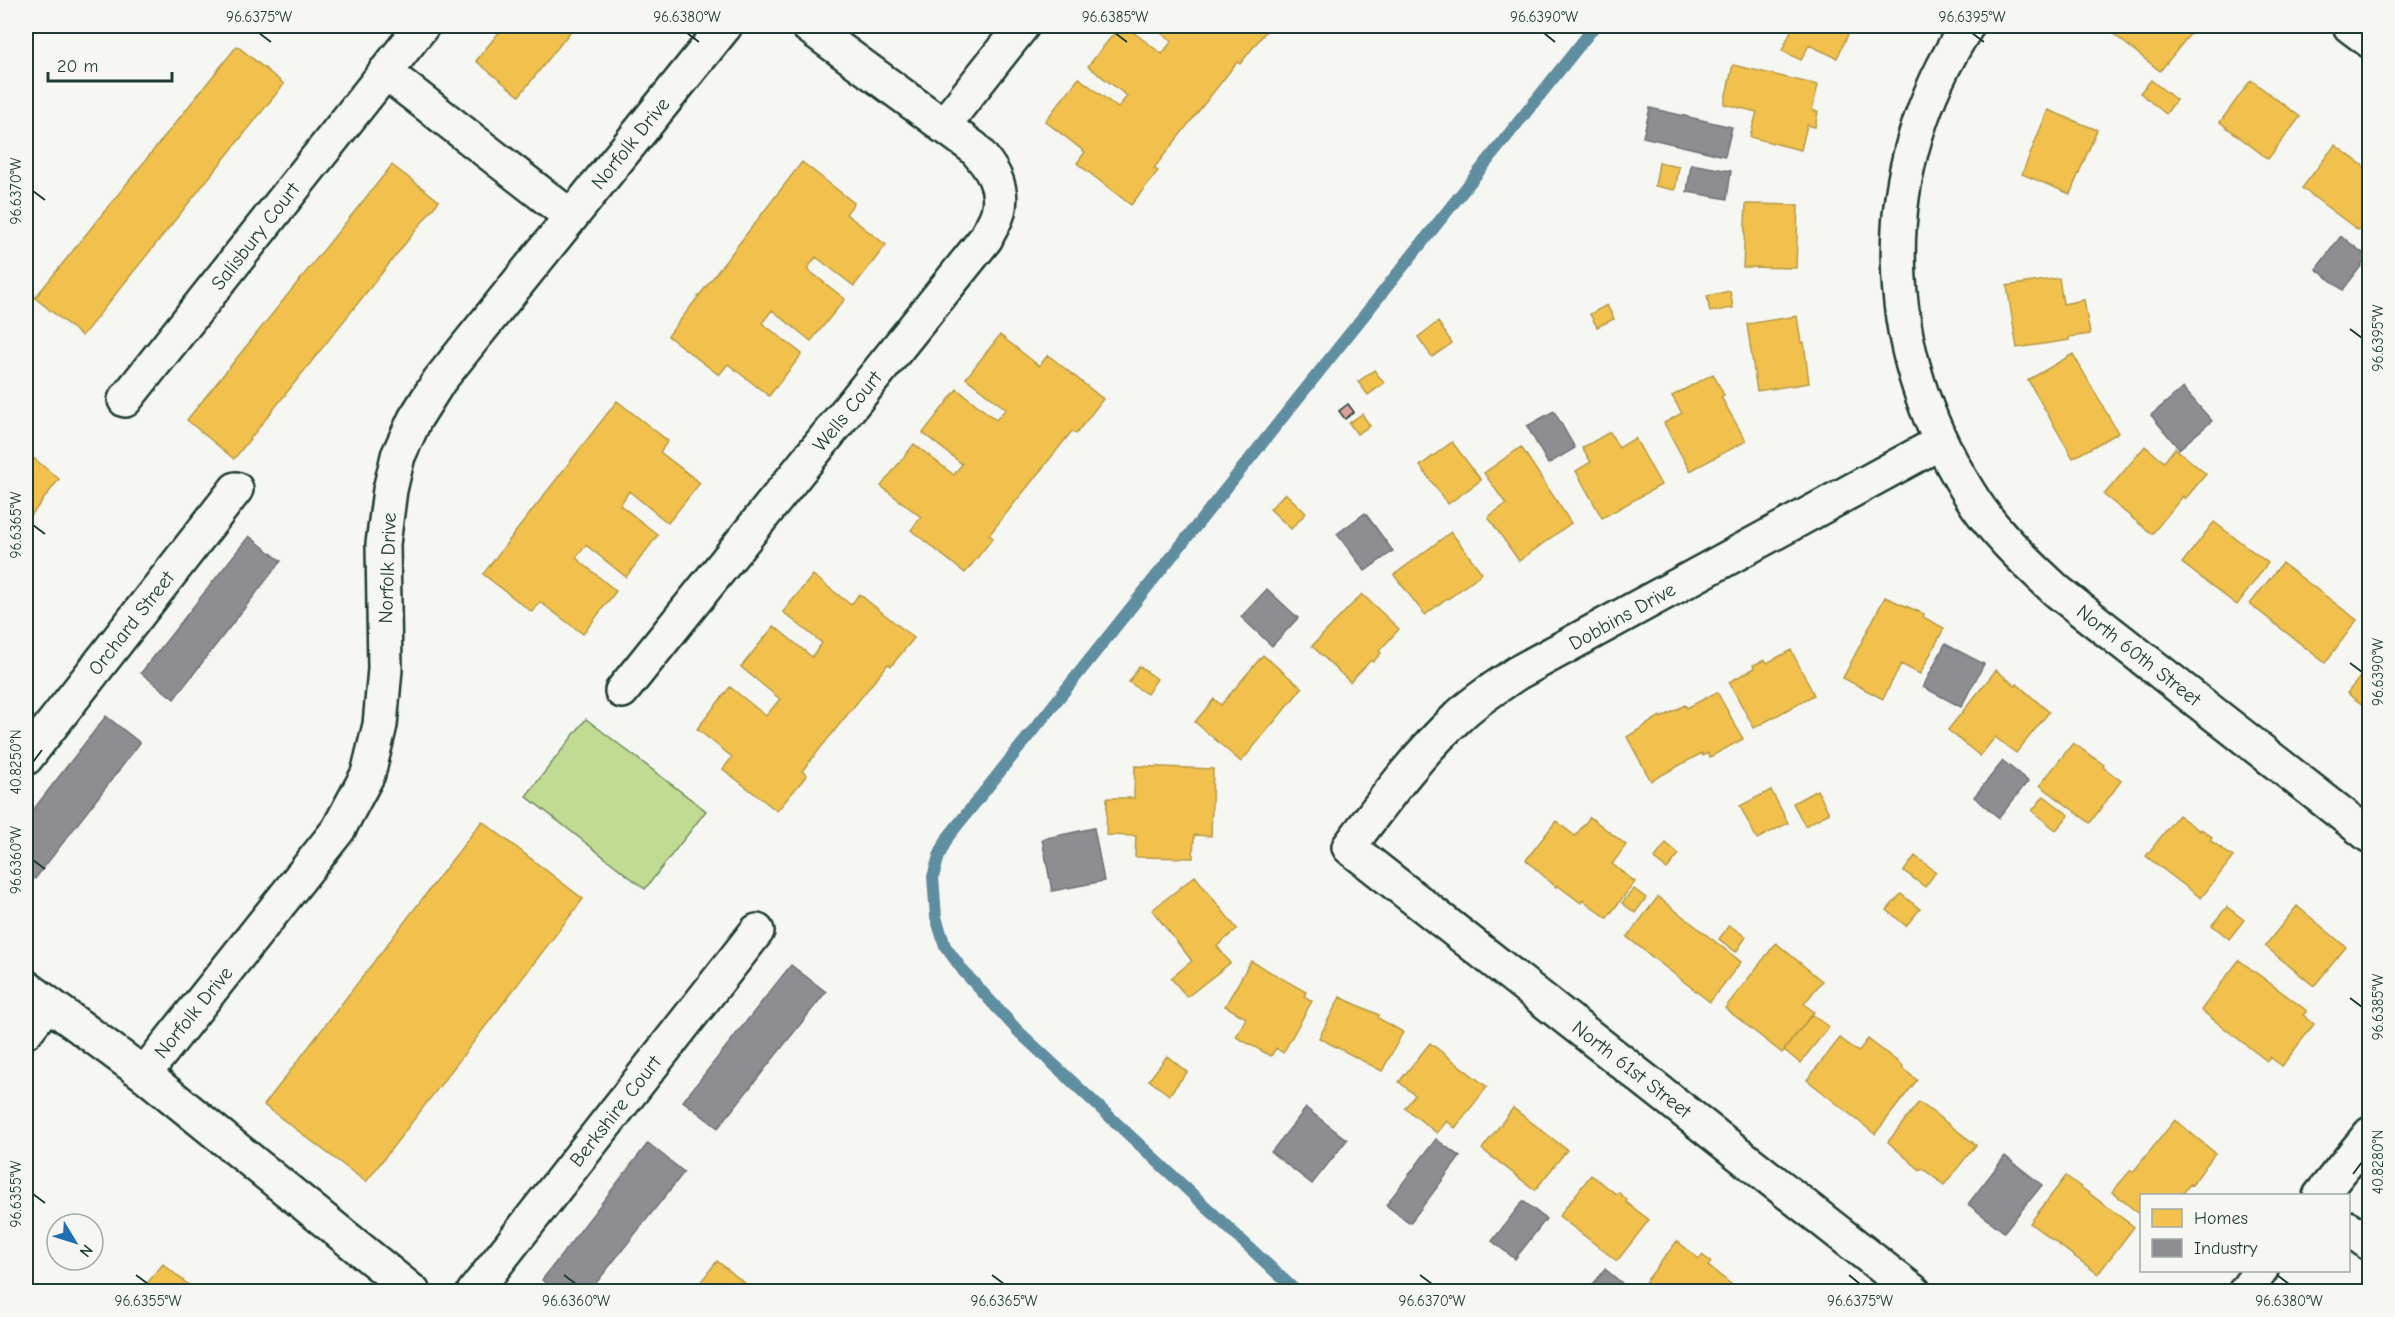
<svg xmlns="http://www.w3.org/2000/svg" width="2395" height="1317" font-family="'Comic Neue',sans-serif">
	<rect width="100%" height="100%" fill="#f6f6f2"/>
	<filter id="ink" filterUnits="userSpaceOnUse"><feTurbulence type="fractalNoise" baseFrequency=".0167" numOctaves="2"/><feDisplacementMap in="SourceGraphic" scale="12" xChannelSelector="R" yChannelSelector="G"/><feConvolveMatrix kernelMatrix="1 2 1 2 8 2 1 2 1" color-interpolation-filters="sRGB"/></filter>
	<g filter="url(#ink)">
		<path fill="#c2db92" stroke="#708c63" stroke-width="1.5" d="M586,719l120,92 -61,78 -119,-93z"/>
		<path fill="#f2c14e" stroke="#b39946" stroke-width="1.5" d="M504,26h71l-56,70 -43,-35z
			M1120,26h5l37,28 10,-13 -21,-15h109l6,5 -26,33 -3,-2 -83,106 4,3 -27,34 -54,-42 8,-11 -40,-31 34,-43 39,30 9,-12 -39,-30z
			M1793,26h59l-15,32 -28,-13 -8,15 -19,-9z
			M2116,26h64l10,8 -30,37 -49,-39z
			M237,46l47,38 -202,252 -47,-38z
			M1733,65l85,20 -6,25 6,2 -3,15 -8,-2 -6,25 -51,-13 7,-25 -33,-8z
			M2151,80l25,20 -10,14 -26,-21z
			M2251,80l49,37 -32,42 -48,-37z
			M2048,110l49,20 -27,64 -48,-20z
			M2335,145l35,26v43l-12,16 -56,-42z
			M802,162l52,41 -8,11 40,31 -32,41 -38,-29 -9,12 38,30 -34,42 -39,-31 -10,13 40,31 -33,42 -41,-32 -9,11 -51,-39z
			M1659,163l20,4 -4,23 -20,-4z
			M392,165l47,36 -205,258 -47,-39z
			M1746,204l52,1 -2,63 -53,-1z
			M2059,278l4,26 21,-4 6,34 -21,3v3l-52,8 -10,-62z
			M1730,291l3,17 -23,4 -3,-16z
			M1607,305l7,14 -17,8 -7,-13z
			M1797,316l4,27 3,-1 5,41 -52,8 -10,-67z
			M1438,322l14,21 -20,14 -14,-20z
			M1000,335l39,31 9,-11 55,44 -27,35 -4,-3 -83,104 4,3 -28,35 -54,-43 10,-13 -40,-31 33,-42 40,31 8,-11 -39,-31 34,-44 39,31 10,-11 -40,-31z
			M2073,354l45,79 -45,25 -45,-78z
			M1374,370l10,13 -16,12 -10,-13z
			M1713,374l11,21 -3,2 25,44 -56,30 -26,-48 18,-10 -10,-17z
			M617,401l51,40 -8,11 40,31 -32,40 -39,-32 -9,14 38,30 -32,42 -40,-32 -10,13 40,33 -33,43 -43,-32 -8,10 -49,-38z
			M1362,414l8,12 -13,8 -8,-11z
			M1610,432l9,16 16,-10 26,47 -59,33 -26,-47 15,-9 -9,-14z
			M1452,442l29,38 -33,24 -28,-38z
			M2145,446l19,16 11,-14 31,26 -21,25 -2,-3 -31,38 -48,-39z
			M1521,447l50,76 -52,38 -31,-44 18,-13 -22,-31z
			M26,452l33,27 -33,43z
			M1285,493l21,20 -15,16 -21,-20z
			M2214,522l54,41 -31,42 -55,-42z
			M1451,532l31,41 -34,26 -1,-1 -22,17 -31,-40z
			M2282,563l75,57 -32,43 -75,-59z
			M813,575l38,30 8,-11 55,44 -23,28 -3,-2 -86,107 5,4 -30,36 -54,-42 9,-12 -35,-28 33,-42 36,29 14,-17 -39,-32 33,-41 38,31 10,-14 -39,-31z
			M1362,594l37,35 -20,22 2,2 -8,9 -2,-2 -21,22 -38,-36z
			M1885,597l39,17 -1,3 21,11 -24,46 -19,-10 -18,35 -40,-21z
			M1791,650l23,45 -60,33 -25,-46 26,-14 -2,-3 12,-5 2,3z
			M1263,655l39,33 -61,74 -46,-40 19,-23 7,6z
			M2370,665v48l-3,-2 1,-2 -21,-16z
			M1139,666l18,13 -10,15 -18,-12z
			M1996,670l20,16 1,-2 32,28 -33,41 -21,-16 -15,19 -32,-26z
			M1717,692l26,47 -33,18 -2,-4 -5,3 -1,-3 -51,28 -24,-44 33,-21 1,2 24,-13 2,3z
			M2073,743l31,22 -1,2 18,14 -31,42 -50,-38z
			M1135,766l78,3 -2,67 -17,-1 -1,23 -58,-1 1,-21 -30,-1 1,-37h27z
			M1771,790l17,33 -31,16 -17,-33z
			M1817,790l12,23 -24,13 -12,-23z
			M2044,796l25,19 -13,15 -24,-19z
			M2178,815l22,16 1,-2 11,8 -2,3 23,17 -32,41 -55,-42z
			M1590,817l36,28 -14,19 23,18 -28,36 -24,-18 -2,3 -24,-18 -1,2 -30,-27 30,-39 19,15z
			M482,821l101,78 -217,283 -102,-77z
			M1666,843l13,11 -12,15 -13,-10z
			M1915,856l21,16 -11,15 -21,-16z
			M1195,876l42,53 -20,17 13,17 -43,34 -16,-19 21,-17 -40,-51z
			M1634,889l12,9 -11,15 -13,-10z
			M1901,894l19,15 -14,17 -19,-16z
			M1658,897l83,65 -31,40 -83,-65z
			M2297,906l49,41 -32,39 -49,-40z
			M2227,907l17,13 -15,19 -17,-14z
			M1729,925l17,12 -10,15 -17,-13z
			M1776,943l46,38 -18,23 10,8 -32,41 -57,-45z
			M2239,960l68,51 -4,4 11,9 -32,42 -12,-9 -3,4 -66,-51z
			M1251,961l55,31 -2,4 8,5 -29,52 -7,-5 -5,8 -35,-19 10,-19 -21,-12z
			M1340,997l39,18 -1,3 25,14 -21,39 -63,-33z
			M1812,1014l17,13 -29,36 -16,-13z
			M1840,1038l18,14 10,-13 35,27 -1,2 15,12 -42,54 -68,-54z
			M1430,1043l57,44 -32,41 -8,-7 -10,12 -32,-25 10,-13 -16,-13z
			M1167,1056l20,16 -18,23 -20,-15z
			M1919,1102l57,43 -32,40 -22,-17 -2,2 -32,-28z
			M1513,1108l54,42 -32,40 -53,-41z
			M2175,1120l40,33 -23,32 -2,-1 -9,12h-39v20l-30,-24 19,-22 2,2z
			M1591,1175l25,19 2,-2 9,8 -1,2 23,18 -32,41 -58,-45z
			M2066,1176l68,51 -36,47 -68,-51z
			M1677,1241l22,18 3,-4 9,7 -3,4 33,26h-103z
			M717,1261l39,31h-63z
			M163,1264l34,28h-57z"/>
		<path fill="#8d8d92" stroke="#6c7576" stroke-width="1.5" d="M1650,108l82,19 -7,29 -82,-19z
			M1691,164l40,7 -4,28 -40,-7z
			M2341,236l27,21 -25,33 -27,-21z
			M2183,388l29,33 -33,28 -28,-34z
			M1554,411l21,37 -27,16 -21,-38z
			M1365,513l28,38 -28,20 -28,-37z
			M249,536l32,25 -107,138 -33,-26z
			M1267,589l31,29 -26,28 -31,-29z
			M1945,644l39,20 -23,43 -38,-20z
			M106,716l34,27 -105,136 -9,-8v-52z
			M2003,761l25,20 -29,37 -25,-21z
			M1094,828l10,53 -52,10 -10,-52z
			M791,965l35,27 -108,136 -35,-27z
			M1306,1108l41,32 -35,44 -41,-32z
			M1436,1139l24,18 -50,66 -24,-18z
			M648,1143l36,29 -95,120h-33l-14,-12z
			M2005,1156l37,29 -38,47 -36,-28z
			M1523,1201l23,18 -31,40 -23,-18z
			M1605,1269l23,19 -3,4h-38z"/>
		<g fill="none" stroke-linecap="round" stroke-linejoin="round">
			<path stroke="#5f8ea0" stroke-width="12" d="M1297,1292l-279,-261 -54,-59 -19,-26 -9,-29 -3,-40 6,-21 9,-19 647,-811"/>
		</g>
		<path fill="#dca398" stroke="#1f3d34" stroke-width="1.5" d="M1348,404l6,8 -9,7 -6,-8z"/>
		<g fill="none" stroke-linecap="round" stroke-linejoin="round">
			<defs>
				<path id="minor" d="M1967,26c-95,147 -89,320 2,467 23,38 56,68 88,98l313,245
					M2350,26l20,15
					M385,72l185,144
					M943,126l79,-100
					M125,400l297,-374
					M622,691l364,-453c3,-8 10,-17 12,-26 7,-26 -8,-46 -24,-64l-166,-122
					M26,758l210,-269
					M26,987l118,87 269,218
					M26,1031l21,-27
					M144,1074l194,-244 30,-56 12,-49 5,-56 -2,-125 7,-54 8,-34 17,-37 24,-38 28,-35 258,-320
					M2348,1228l22,16
					M474,1292l283,-361
					M1914,1292l-565,-445c34,-45 67,-91 109,-130 17,-17 39,-30 59,-44l424,-231"/>
				<path id="major" d="M2320,1196l50,-62
					M2245,1292l16,-22"/>
			</defs>
			<use href="#minor" stroke="#1f3d34" stroke-width="38"/>
			<use href="#major" stroke="#1f3d34" stroke-width="38"/>
			<use href="#minor" stroke="#f6f6f2" stroke-width="33"/>
			<use href="#major" stroke="#f6f6f2" stroke-width="33"/>
		</g>
	</g>
	<path fill="none" stroke="#1f3d34" stroke-width="2" d="M259,33l12,9M687,33l12,9M1115,33l12,9M1544,33l11,9M1972,33l12,9M33,191l12,9M2350,329l12,9M33,525l12,9M2350,663l12,9M33,762l9,-12M33,860l12,9M2350,998l12,9M2353,1174l9,-12M33,1194l12,9M136,1275l12,9M564,1275l12,9M992,1275l12,9M1420,1275l12,9M1849,1275l11,9M2277,1275l12,9"/>
	<g text-anchor="middle" stroke-width="6" stroke-linejoin="round" paint-order="stroke">
		<g font-size="20" fill="#1f3d34" stroke="#f6f6f2">
			<text transform="translate(630 143) rotate(-51)" y="7">Norfolk Drive</text>
			<text transform="translate(255 236) rotate(-52)" y="7">Salisbury Court</text>
			<text transform="translate(847 411) rotate(-51)" y="7">Wells Court</text>
			<text transform="translate(387 568) rotate(-88)" y="7">Norfolk Drive</text>
			<text transform="translate(1622 616) rotate(-29)" y="7">Dobbins Drive</text>
			<text transform="translate(131 623) rotate(-52)" y="7">Orchard Street</text>
			<text transform="translate(2139 655) rotate(38)" y="7">North 60th Street</text>
			<text transform="translate(193 1012) rotate(-51)" y="7">Norfolk Drive</text>
			<text transform="translate(1632 1069) rotate(38)" y="7">North 61st Street</text>
			<text transform="translate(615 1111) rotate(-52)" y="7">Berkshire Court</text>
		</g>
	</g>
	<rect width="2395" height="1317" fill="none" stroke="#f6f6f2" stroke-width="66"/>
	<rect x="2140" y="1194" width="210" height="78" fill="#f6f6f2" stroke="#a0aca6" stroke-width="1.5"/>
	<rect x="2152" y="1209" width="30" height="18" fill="#f2c14e" stroke="#a0aca6" stroke-width="1.5"/>
	<text x="2194" y="1224" font-size="18" fill="#1f3d34">Homes</text>
	<rect x="2152" y="1239" width="30" height="18" fill="#8d8d92" stroke="#a0aca6" stroke-width="1.5"/>
	<text x="2194" y="1254" font-size="18" fill="#1f3d34">Industry</text>
	<g transform="translate(75 1242) rotate(128)"><circle r="28" fill="#f6f6f2" stroke="#a0aca6" stroke-width="1.5"/>
	<path d="M0-4.5L10 22L0 15L-10 22Z" fill="#1f6fb2"/>
	<text y="-9" font-size="16" font-weight="bold" text-anchor="middle" fill="#1f3d34">N</text>
	</g>
	<path d="M48 72v9h124v-9" fill="none" stroke="#1f3d34" stroke-width="3"/>
	<text x="57" y="72" font-size="18" fill="#1f3d34" stroke="#f6f6f2" stroke-width="4.5" paint-order="stroke">20 m</text>
	<rect x="33" y="33" width="2329" height="1251" fill="none" stroke="#1f3d34" stroke-width="2"/>
	<g font-size="15" text-anchor="middle" fill="#1f3d34">
		<text x="259" y="22">96.6375°W</text>
		<text x="687" y="22">96.6380°W</text>
		<text x="1115" y="22">96.6385°W</text>
		<text x="1544" y="22">96.6390°W</text>
		<text x="1972" y="22">96.6395°W</text>
		<text transform="translate(16 191) rotate(-90)" y="5">96.6370°W</text>
		<text transform="translate(2378 338) rotate(-90)" y="5">96.6395°W</text>
		<text transform="translate(16 525) rotate(-90)" y="5">96.6365°W</text>
		<text transform="translate(2378 672) rotate(-90)" y="5">96.6390°W</text>
		<text transform="translate(16 762) rotate(-90)" y="5">40.8250°N</text>
		<text transform="translate(16 860) rotate(-90)" y="5">96.6360°W</text>
		<text transform="translate(2378 1007) rotate(-90)" y="5">96.6385°W</text>
		<text transform="translate(2378 1162) rotate(-90)" y="5">40.8280°N</text>
		<text transform="translate(16 1194) rotate(-90)" y="5">96.6355°W</text>
		<text x="148" y="1306">96.6355°W</text>
		<text x="576" y="1306">96.6360°W</text>
		<text x="1004" y="1306">96.6365°W</text>
		<text x="1432" y="1306">96.6370°W</text>
		<text x="1860" y="1306">96.6375°W</text>
		<text x="2289" y="1306">96.6380°W</text>
	</g>
</svg>
